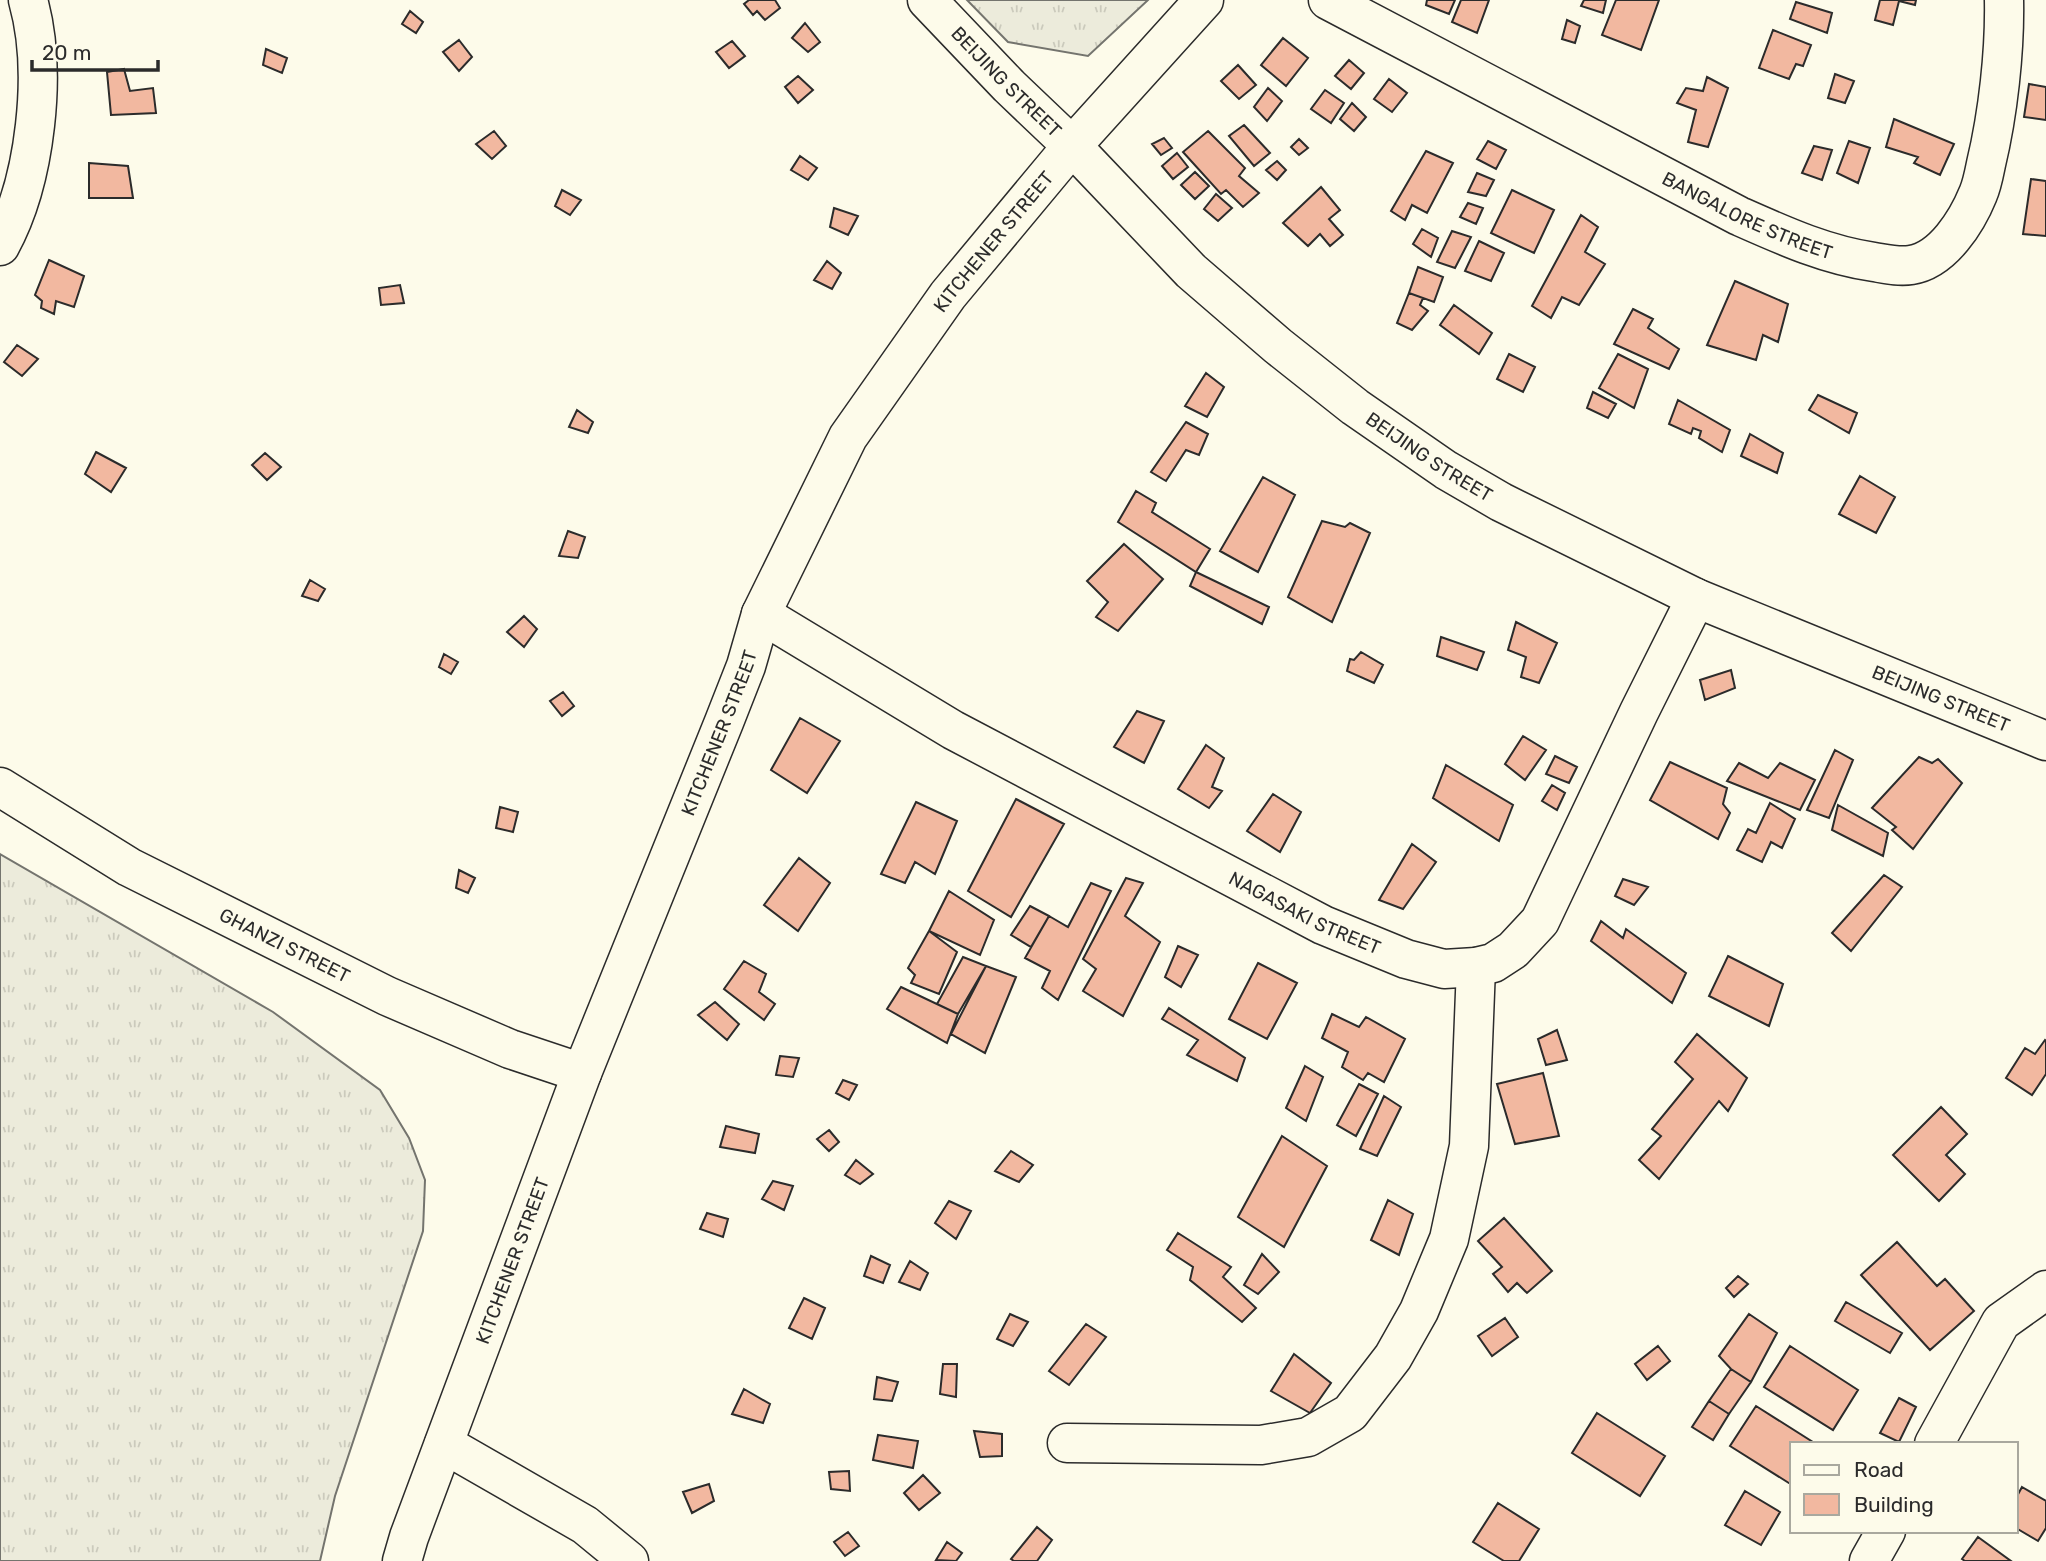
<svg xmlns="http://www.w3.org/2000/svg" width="2046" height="1561" font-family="Rubik,sans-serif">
	<defs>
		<pattern id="grass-tufts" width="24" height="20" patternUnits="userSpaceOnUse" patternTransform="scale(1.75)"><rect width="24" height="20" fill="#ecebdb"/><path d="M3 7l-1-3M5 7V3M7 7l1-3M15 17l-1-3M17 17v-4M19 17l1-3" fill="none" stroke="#cbcabc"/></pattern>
	</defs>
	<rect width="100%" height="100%" fill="#fdfbea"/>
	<path fill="url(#grass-tufts)" stroke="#74746e" stroke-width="2" d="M967,0h181l-60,56 -80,-14z
		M0,854l273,158 107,78 29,48 16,42 -2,51 -88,265 -15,65h-320z"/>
	<path fill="#f2b8a0" stroke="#2b2b2b" stroke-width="2" d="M749,0h26l5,8 -15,12 -8,-9 -4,4 -9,-11z
		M1427,0h28l-6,14 -23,-9z
		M1461,0h28l-12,33 -25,-11z
		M1584,0h22l-3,13 -22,-7z
		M1616,0h43l-18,50 -39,-15z
		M1880,0h36l-1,5 -16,-4 -6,24 -18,-5z
		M1796,2l36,11 -5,20 -37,-14z
		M410,11l13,11 -7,11 -14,-9z
		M1567,20l13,6 -5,17 -13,-4z
		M805,23l15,19 -12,10 -16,-14z
		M1773,30l38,15 -8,21 -7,-2 -7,15 -30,-11z
		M1283,38l25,20 -22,28 -25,-21z
		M459,40l13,17 -13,14 -16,-19z
		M732,41l13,15 -16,12 -13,-16z
		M266,49l21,9 -5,15 -19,-8z
		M1349,60l15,13 -13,16 -16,-13z
		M1238,65l18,20 -17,14 -18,-18z
		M124,69l6,22 23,-3 3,25 -45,2 -4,-43z
		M1835,74l19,7 -9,22 -17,-5z
		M798,76l15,14 -15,13 -13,-16z
		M1707,77l21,11 -20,59 -20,-5 8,-32 -19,-7 9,-15 17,3z
		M1389,79l18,14 -15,19 -18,-13z
		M2029,84l17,3v33l-22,-3z
		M1268,88l14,13 -15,20 -13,-14z
		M1325,90l19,13 -13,20 -20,-14z
		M1352,103l14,14 -12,14 -14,-12z
		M1894,119l60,25 -14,31 -26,-12 4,-6 -32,-10z
		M1244,125l26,28 -16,13 -25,-30z
		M494,131l12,15 -14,13 -16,-15z
		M1208,131l37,37 -6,8 20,17 -16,14 -17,-17 -5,4 -38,-42z
		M1164,138l8,10 -11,7 -9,-11z
		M1299,139l9,9 -9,7 -8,-8z
		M1488,141l18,9 -10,19 -19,-10z
		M1849,141l21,7 -12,35 -21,-10z
		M1814,146l18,4 -10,30 -20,-7z
		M1426,151l27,12 -26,50 -15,-8 -7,15 -14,-9z
		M1177,153l11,14 -15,12 -11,-13z
		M800,156l17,12 -9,12 -17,-10z
		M1277,161l9,9 -9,10 -11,-10z
		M89,163l39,3 5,32h-44z
		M1195,172l14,14 -14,13 -14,-14z
		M1477,173l17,7 -8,16 -18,-4z
		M2031,179l15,2v55l-23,-2z
		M1321,187l19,23 -11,9 14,16 -13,11 -10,-12 -12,12 -25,-23z
		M562,190l19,10 -11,15 -15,-9z
		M1512,190l42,20 -20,43 -43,-20z
		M1216,194l16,14 -14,13 -14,-12z
		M1468,203l15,5 -7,16 -16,-7z
		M834,208l24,8 -10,19 -18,-8z
		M1581,215l17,12 -13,25 20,12 -26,41 -17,-8 -11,21 -19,-12z
		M1422,229l16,9 -7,19 -18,-13z
		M1452,231l19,6 -16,31 -18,-6z
		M1479,241l25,12 -13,28 -26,-10z
		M49,260l35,16 -10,31 -18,-6 -2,13 -13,-6 1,-7 -7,-6z
		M827,261l14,12 -9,16 -18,-9z
		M1418,267l25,10 -9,25 -25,-9z
		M1735,281l53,23 -10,38 -15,-7 -7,25 -49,-15z
		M400,285l4,18 -23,2 -2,-17z
		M1409,293l14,5 -3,7 8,6 -16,19 -15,-7z
		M1454,305l38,28 -13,21 -39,-29z
		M1633,309l20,10 -5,9 31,21 -10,20 -55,-25z
		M17,345l21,14 -16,17 -18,-14z
		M1509,354l26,13 -12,25 -26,-13z
		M1618,354l30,15 -14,39 -35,-20z
		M1206,373l18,14 -17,30 -22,-11z
		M1593,392l23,12 -8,14 -21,-10z
		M1818,395l39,18 -8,20 -40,-23z
		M1678,400l52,30 -8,22 -23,-14 2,-7 -8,-3 -2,6 -22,-10z
		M577,410l16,12 -5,11 -19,-6z
		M1186,422l22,12 -9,21 -13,-5 -20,31 -15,-9z
		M1750,434l33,19 -6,20 -36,-17z
		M96,452l30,16 -15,24 -26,-18z
		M265,453l16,14 -14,13 -15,-15z
		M1860,476l35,21 -19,36 -37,-19z
		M1263,477l32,18 -37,77 -38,-21z
		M1136,491l20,12 -4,9 58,37 -14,23 -78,-50z
		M1322,521l23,6 5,-4 20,10 -38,89 -44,-25z
		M568,531l17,6 -7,21 -19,-2z
		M1124,544l39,35 -45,52 -22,-14 12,-15 -21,-21z
		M1196,572l73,35 -7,17 -72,-38z
		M310,580l15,9 -7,12 -16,-5z
		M524,616l13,13 -13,18 -17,-15z
		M1516,622l41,21 -18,40 -18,-6 5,-20 -18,-7z
		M1441,637l43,15 -7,18 -40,-14z
		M1361,652l22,13 -9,18 -27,-12 3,-12 4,1z
		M444,654l14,8 -7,12 -12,-7z
		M1731,670l4,18 -30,12 -5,-20z
		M563,692l11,14 -12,10 -12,-15z
		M1137,711l27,10 -20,42 -30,-16z
		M800,718l40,23 -33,52 -36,-23z
		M1523,736l23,14 -21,30 -20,-16z
		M1206,745l18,13 -12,29 10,4 -13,17 -31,-19z
		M1835,750l18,10 -24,58 -22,-8z
		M1555,756l22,11 -8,16 -23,-9z
		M1919,757l13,6 6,-4 24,24 -49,66 -21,-19 4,-3 -24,-19z
		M1670,762l57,26 -4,16 7,9 -12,26 -68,-39z
		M1739,763l29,15 12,-15 35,17 -15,30 -73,-29z
		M1446,765l67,40 -14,36 -66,-43z
		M1552,785l13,8 -8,17 -15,-9z
		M1273,794l28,18 -21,40 -33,-21z
		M1016,799l48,25 -53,93 -43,-26z
		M916,802l41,19 -22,53 -20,-12 -10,21 -24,-9z
		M1770,803l25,16 -13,29 -11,-6 -9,20 -25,-12 11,-21 8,4z
		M1838,805l50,28 -5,23 -51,-26z
		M500,807l18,5 -5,20 -17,-4z
		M1412,844l24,18 -33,47 -24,-9z
		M799,858l31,25 -32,48 -34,-26z
		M459,870l16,8 -7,15 -12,-5z
		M1884,875l18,12 -51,64 -19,-18z
		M1126,878l17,5 -18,33 35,26 -37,74 -40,-25 13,-22 -13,-10z
		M1623,879l25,8 -14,18 -19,-9z
		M1091,883l20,8 -53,109 -16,-12 8,-17 -25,-13 24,-42 19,11z
		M949,891l45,29 -14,35 -51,-24z
		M1030,906l19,10 -18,31 -20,-12z
		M1601,921l22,17 3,-9 60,44 -14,30 -81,-62z
		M929,931l28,21 -18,42 -28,-11 4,-8 -7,-7z
		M1178,946l20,9 -17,32 -16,-10z
		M1728,956l55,28 -14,42 -60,-30z
		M963,957l23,9 -28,48 -21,-10z
		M744,961l22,13 -7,18 16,12 -11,16 -40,-31z
		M1258,963l39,20 -30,56 -38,-20z
		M986,966l30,11 -31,76 -34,-19z
		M901,987l57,27 -11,29 -60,-34z
		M715,1002l24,22 -12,16 -29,-25z
		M1169,1008l76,50 -8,23 -50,-26 11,-15 -36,-21z
		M1332,1014l27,13 7,-10 39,22 -21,43 -16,-9 -5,7 -21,-13 6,-15 -26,-14z
		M1557,1030l10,30 -21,5 -8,-26z
		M1697,1034l50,44 -19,33 -9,-10 -60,78 -20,-19 22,-24 -9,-7 41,-50 -18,-17z
		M2045,1040l1,1v33l-14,21 -26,-17 19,-30 10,6z
		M780,1056l19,2 -6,19 -17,-2z
		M1305,1066l18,11 -17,44 -20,-13z
		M1543,1073l16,63 -44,8 -18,-60z
		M843,1080l14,5 -8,15 -13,-7z
		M1359,1084l19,10 -22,42 -19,-11z
		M1384,1096l17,11 -24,49 -17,-7z
		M1941,1107l26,27 -21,21 19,19 -26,27 -46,-46z
		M726,1126l33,8 -4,19 -35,-6z
		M829,1130l10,12 -10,9 -12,-12z
		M1282,1136l45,30 -43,81 -46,-30z
		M1011,1151l22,14 -14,17 -24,-11z
		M856,1160l17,14 -13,10 -15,-9z
		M773,1181l20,5 -9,24 -22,-11z
		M1388,1200l25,14 -14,41 -28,-15z
		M949,1201l22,10 -15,28 -21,-16z
		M707,1213l21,6 -5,18 -23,-8z
		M1504,1218l48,53 -25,22 -10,-10 -9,9 -15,-18 9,-7 -24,-26z
		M1178,1233l53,34 -8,10 33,31 -14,14 -52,-42 3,-13 -26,-17z
		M1897,1242l40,44 8,-7 29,32 -44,39 -69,-75z
		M1262,1254l17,18 -21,22 -14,-9z
		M871,1256l19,9 -7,18 -19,-7z
		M910,1261l18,12 -8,17 -21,-8z
		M1738,1276l10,8 -14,13 -8,-9z
		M804,1298l21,10 -13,31 -23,-11z
		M1846,1302l56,31 -12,20 -55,-32z
		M1010,1314l18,8 -15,24 -16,-7z
		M1749,1314l28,19 -26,49 -20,-13 -12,-13z
		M1505,1318l13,19 -26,19 -14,-20z
		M1086,1324l20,13 -37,48 -20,-14z
		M1658,1346l12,15 -23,19 -12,-16z
		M1790,1346l68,44 -25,40 -69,-43z
		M1294,1354l37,29 -21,30 -39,-22z
		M943,1364h14l-1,33 -16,-3z
		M1731,1369l20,13 -22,32 -20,-13z
		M877,1377l21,5 -6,19 -18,-2z
		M744,1389l26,15 -7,19 -31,-9z
		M1899,1398l17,9 -17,35 -19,-9z
		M1709,1401l20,13 -16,26 -21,-13z
		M1756,1406l60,38h-24v41l-62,-39z
		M1597,1413l68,43 -25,40 -68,-43z
		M974,1431l28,3v22l-22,1z
		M878,1435l40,6 -5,27 -40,-8z
		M849,1471l1,20 -19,-2 -2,-17z
		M923,1475l17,18 -21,17 -15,-17z
		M709,1484l5,17 -22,12 -9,-21z
		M2022,1487l24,14v27l-8,13 -22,-13v-30z
		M1745,1491l35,21 -19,33 -36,-20z
		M1498,1503l41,26 -20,32h-15l-31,-19z
		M1037,1527l15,13 -15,21h-23l-3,-2z
		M848,1532l11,14 -14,10 -11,-14z
		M1978,1537l33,24h-46l-3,-2z
		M947,1542l15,11 -6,8 -20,-1z"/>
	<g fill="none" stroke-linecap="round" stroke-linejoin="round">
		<defs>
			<g id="minor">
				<path id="s1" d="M927,0l82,86 63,60 119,125 87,75 77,61 91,63 55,32 195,96 350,143"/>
				<path id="s2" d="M1328,0l411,216c45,20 87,39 135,46 12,2 25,5 37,3 32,-5 56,-44 67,-71 4,-9 6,-20 8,-30 12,-50 19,-113 18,-164"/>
				<path d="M0,246c36,-65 48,-175 28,-246"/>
				<path id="s3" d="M761,614l192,116 370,195 83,34 38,10 32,-2 17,-4 20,-13 27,-29 99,-209 57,-114"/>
				<path id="s4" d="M0,787l129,80 258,129 123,53 72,24"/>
				<path d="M1067,1443l194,2 47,-8 42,-24 43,-56 26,-46 30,-72 20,-93 7,-179"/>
				<path d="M444,1444l141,81 44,36"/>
				<path d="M1934,1444l67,-122 45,-32"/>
				<path id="s5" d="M402,1561l7,-24 173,-464 142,-351 22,-56 15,-52 87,-177 100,-142 124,-149 132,-146"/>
				<path d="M1869,1561l17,-30"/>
			</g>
		</defs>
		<use href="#minor" stroke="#2b2b2b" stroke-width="41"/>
		<use href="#minor" stroke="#fdfbea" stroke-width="38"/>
	</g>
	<g text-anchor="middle" stroke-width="5" stroke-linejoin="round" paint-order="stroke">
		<g font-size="19" fill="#2b2b2b" stroke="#fdfbea">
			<text dy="7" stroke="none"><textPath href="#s1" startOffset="114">BEIJING STREET</textPath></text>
			<text dy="7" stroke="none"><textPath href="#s2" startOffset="472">BANGALORE STREET</textPath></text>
			<text dy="7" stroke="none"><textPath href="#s5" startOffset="1454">KITCHENER STREET</textPath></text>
			<text dy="7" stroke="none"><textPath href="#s1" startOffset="681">BEIJING STREET</textPath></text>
			<text dy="7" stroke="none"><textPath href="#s1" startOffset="1248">BEIJING STREET</textPath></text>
			<text dy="7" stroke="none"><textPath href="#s5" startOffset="887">KITCHENER STREET</textPath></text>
			<text dy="7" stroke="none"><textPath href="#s3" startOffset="621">NAGASAKI STREET</textPath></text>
			<text dy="7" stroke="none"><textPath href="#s4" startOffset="326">GHANZI STREET</textPath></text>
			<text dy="7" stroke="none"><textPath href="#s5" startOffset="320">KITCHENER STREET</textPath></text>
		</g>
	</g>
	<rect x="1790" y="1442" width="228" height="91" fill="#fdfbea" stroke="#a9a89e" stroke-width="2"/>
	<rect x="1804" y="1465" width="35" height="10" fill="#fdfbea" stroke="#a9a89e" stroke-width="2"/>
	<text x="1854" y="1477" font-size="21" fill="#2b2b2b">Road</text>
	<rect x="1804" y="1494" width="35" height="21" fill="#f2b8a0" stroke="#a9a89e" stroke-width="2"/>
	<text x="1854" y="1512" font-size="21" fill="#2b2b2b">Building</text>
	<path d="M32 60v10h126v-10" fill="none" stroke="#2b2b2b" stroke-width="3.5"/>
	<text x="42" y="60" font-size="21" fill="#2b2b2b" stroke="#fdfbea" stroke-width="5" paint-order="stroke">20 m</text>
</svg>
